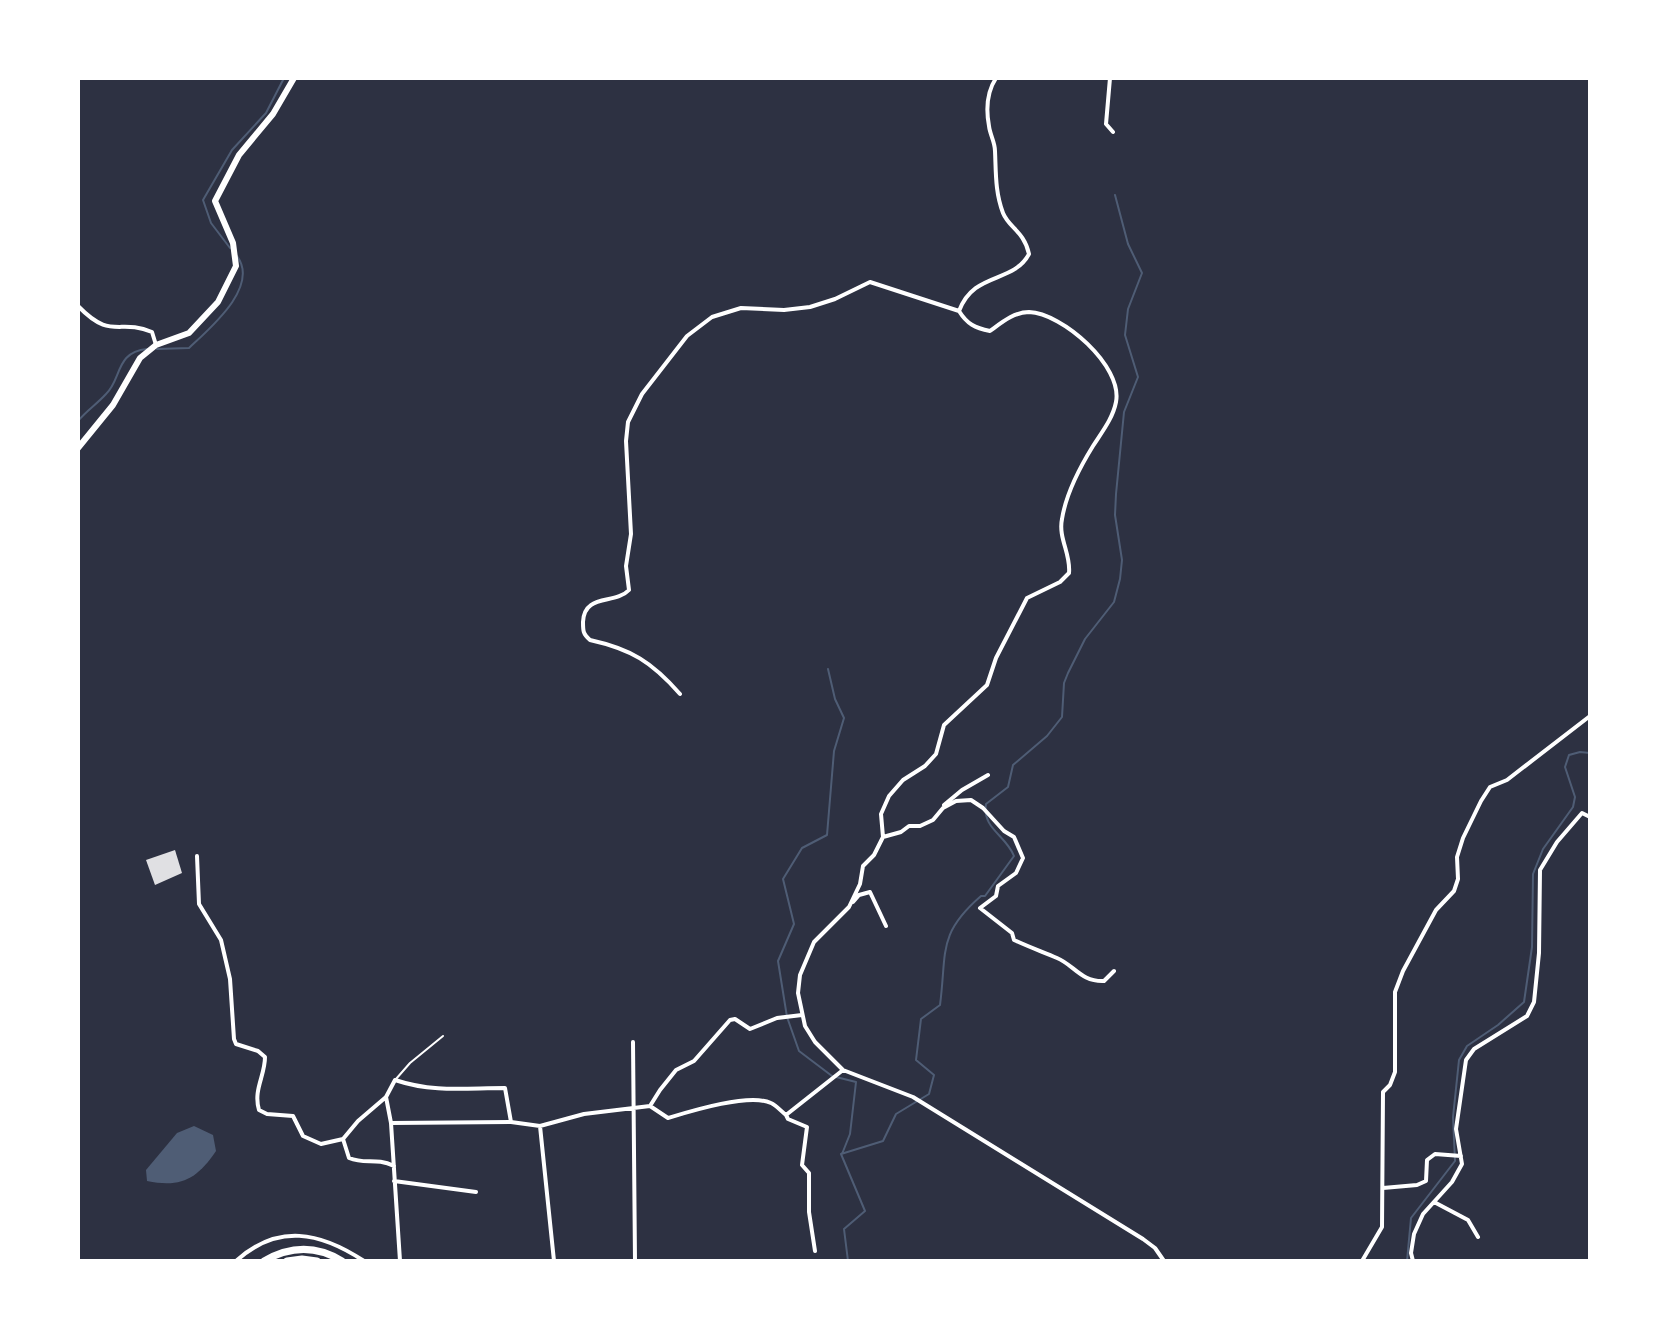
<svg xmlns="http://www.w3.org/2000/svg" width="1668" height="1339" font-family="Rubik,sans-serif">
	<rect width="100%" height="100%" fill="#2d3142"/>
	<path fill="#4f5d75" d="M194,1126l19,9 3,16c-19,28 -35,37 -69,30l-1,-11 31,-37z"/>
	<g fill="none" stroke-linecap="round" stroke-linejoin="round">
		<path stroke="#4f5d75" stroke-width="2" d="M230,248l-19,-25 -8,-23 29,-50 34,-37 18,-35
			M157,349l32,-1c20,-19 71,-61 48,-92
			M78,421c8,-10 19,-17 28,-27 16,-15 9,-42 41,-45
			M828,669l7,30 9,19 -10,33 -7,84 -25,13 -19,31 11,45 -16,37 9,56 12,34 33,25 24,6 -6,52 -8,20
			M848,1261l-4,-32 21,-18 -24,-57 42,-13 13,-27 33,-20 5,-19 -18,-15 5,-41 19,-14c7,-53 -3,-71 41,-109h4l29,-40c-8,-21 -32,-27 -28,-52l22,-17 5,-22 34,-29 15,-19 2,-34 4,-10 17,-34 29,-37 6,-23 2,-19 -7,-45 1,-21 8,-82 14,-35 -13,-42 3,-26 14,-36 -14,-29 -13,-49
			M1407,1261l4,-43 44,-57 -2,-44 6,-57 8,-14 31,-21 26,-23 8,-55 1,-73 10,-25 30,-42 2,-10 -10,-30 4,-12 11,-3 10,1"/>
	</g>
	<path fill="#e0e0e3" d="M175,850l7,23 -27,12 -9,-25z"/>
	<g fill="none" stroke-linecap="round" stroke-linejoin="round">
		<path stroke="#fff" stroke-width="2" d="M396,1079l14,-16 33,-27"/>
		<path stroke="#fff" stroke-width="4" d="M996,78c-9,14 -10,32 -7,48 1,9 6,16 6,25 1,21 0,41 8,62 6,15 21,18 26,41 -16,30 -55,17 -70,57 8,13 16,17 31,20 11,-8 24,-19 39,-19 33,1 94,54 87,90 -3,16 -14,30 -23,44 -13,21 -27,48 -31,73 -4,19 9,35 7,54l-9,9 -33,16 -31,60 -9,27 -43,40 -8,29 -11,12 -22,14 -14,16 -8,18 2,23 -9,18 -11,11 -3,18 -11,23 -35,35 -14,33 -2,18 7,33 10,16 28,28 70,27 230,142 12,9 9,13
			M1110,78l-4,46 7,8
			M78,306c34,35 40,12 74,26l4,13
			M680,694c-28,-32 -49,-45 -90,-54 -7,-6 -7,-9 -7,-18 1,-29 32,-17 46,-32l-3,-24 5,-32 -5,-93 2,-19 14,-28 45,-58 25,-19 29,-9 43,2 26,-3 25,-8 35,-17 89,29
			M944,805l18,-15 26,-15
			M883,837l18,-5 8,-6h11l13,-6 10,-12 13,-7 15,-1 12,8 21,23 10,6 9,21 -7,15 -18,13 -2,10 -16,12 32,25 2,7c15,7 29,12 43,18 17,7 24,24 47,23l10,-10
			M197,856l2,48 22,36 9,39 4,60 2,5 22,7 7,6c0,19 -12,33 -6,53l8,4 26,2 10,20 18,8 22,-5
			M853,902l6,-7 11,-3 16,34
			M633,1042l2,219
			M386,1097l5,26 9,138
			M650,1106l10,-16 16,-20 18,-9 36,-41 5,-1 15,10 27,-11 25,-3
			M786,1115l2,4 19,8 -5,38 7,8v39l6,39
			M391,1123l120,-1 29,4 44,-12 66,-8 18,12c23,-7 81,-25 103,-15 5,2 11,9 15,12l57,-45
			M540,1126l14,135
			M394,1166c-19,-9 -28,-1 -45,-8l-6,-19 15,-18 28,-24 9,-17c39,13 71,8 110,8l6,34
			M394,1181l82,11
			M1383,1188l34,-3 9,-4 1,-21 8,-6 26,2
			M1434,1202l34,18 10,17
			M236,1261c42,-38 84,-29 128,0
			M1362,1261l20,-34 1,-135 7,-7 5,-13v-80l8,-21 33,-61 18,-19 4,-12 -1,-22 6,-19 18,-37 9,-14 17,-7 83,-64
			M1413,1261l-2,-8 3,-19 9,-20 29,-32 10,-18 -6,-35 10,-69 8,-11 53,-33 7,-14 5,-49 1,-83 17,-28 25,-29 8,4"/>
		<path stroke="#fff" stroke-width="6" d="M78,448l35,-43 27,-47 16,-13 33,-12 29,-31 18,-36 -3,-23 -18,-42 24,-46 34,-41 21,-36"/>
		<path stroke="#fff" stroke-width="7" d="M264,1261c26,-15 52,-16 78,0
			M287,1261l15,-2 15,2"/>
	</g>
	<rect width="1668" height="1339" fill="none" stroke="#ffffff" stroke-width="160"/>
</svg>
